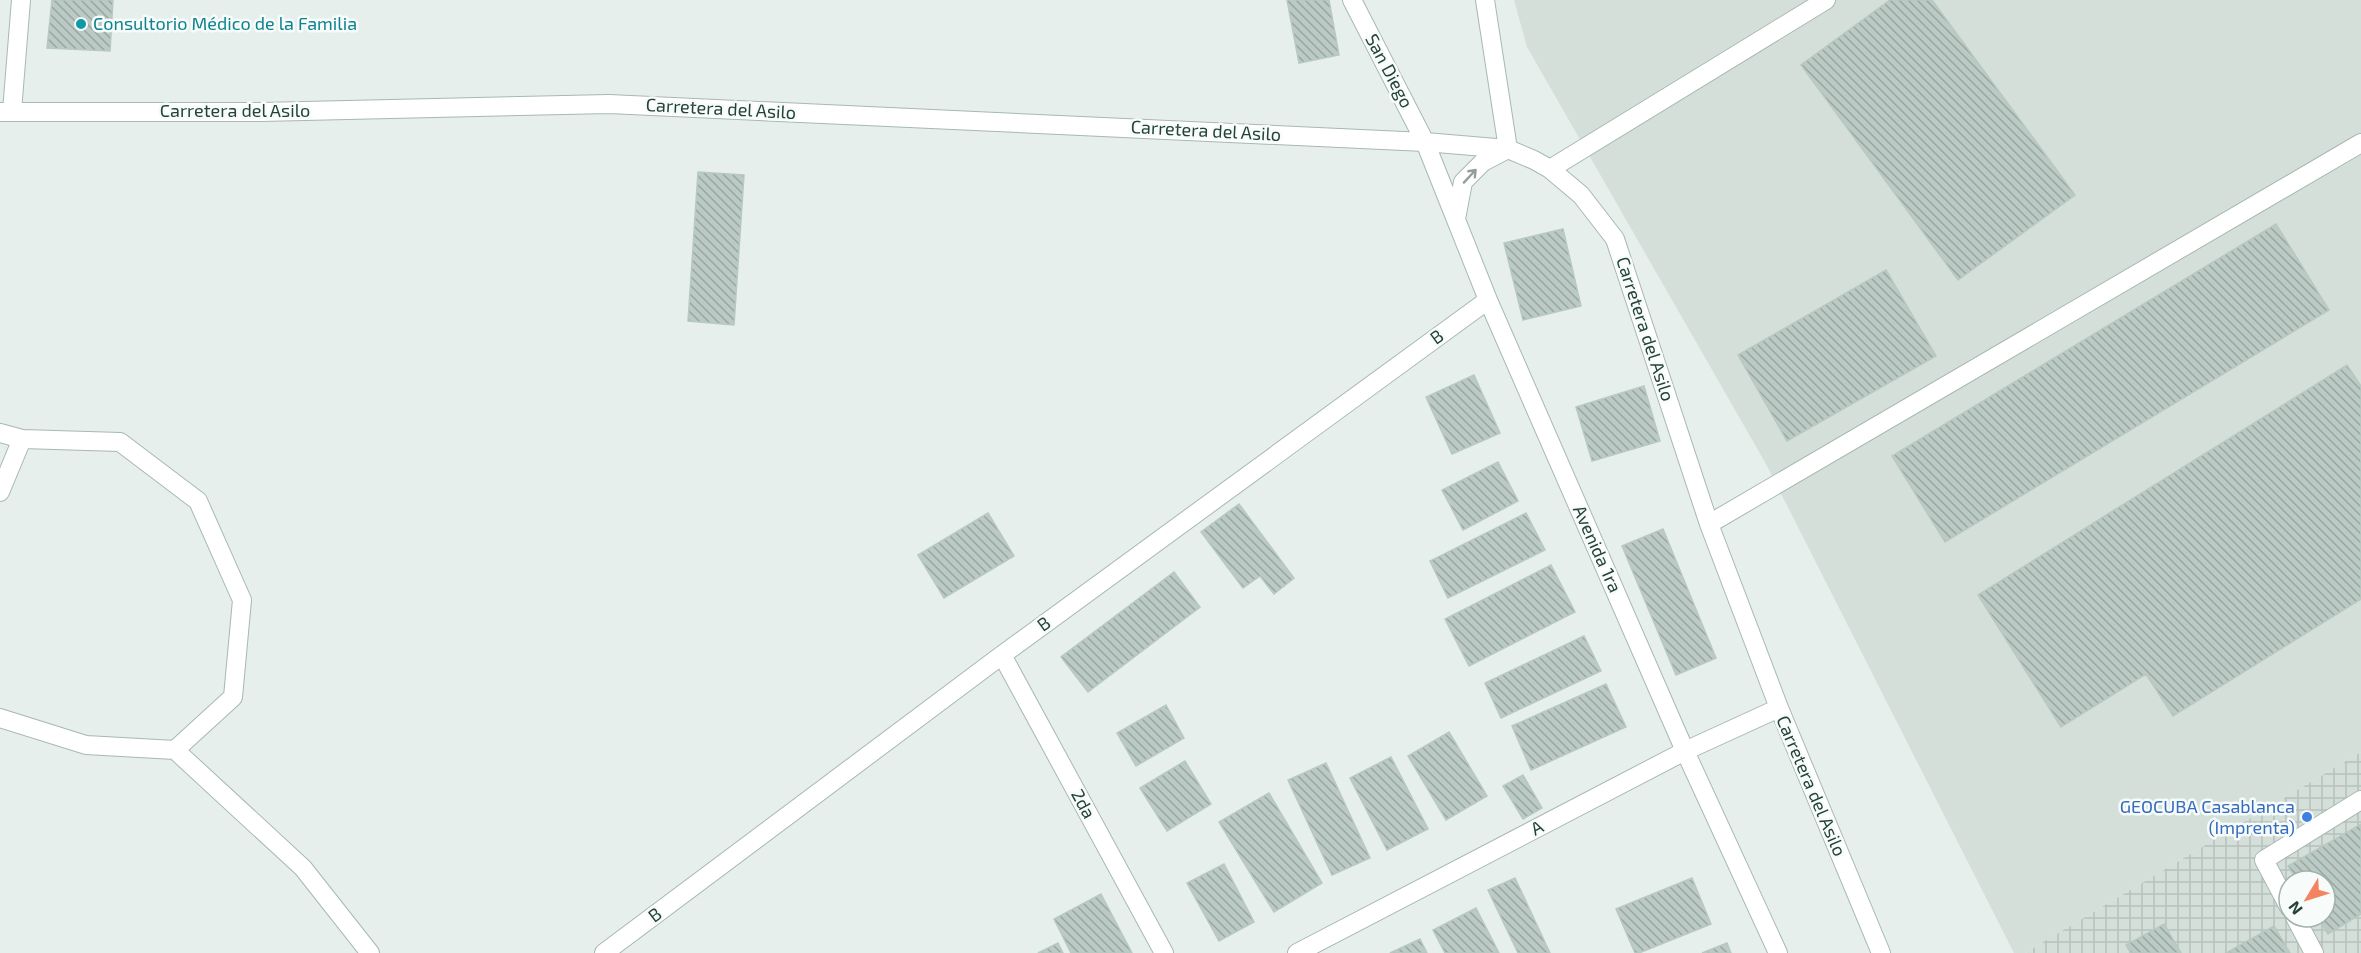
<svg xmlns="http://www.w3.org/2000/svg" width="2361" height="953" font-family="'Exo 2',sans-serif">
	<defs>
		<pattern id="industrial-grid" width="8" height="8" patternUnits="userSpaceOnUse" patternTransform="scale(1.5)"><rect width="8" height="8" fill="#d4dfda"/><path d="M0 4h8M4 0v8" fill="none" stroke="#b6c1bc"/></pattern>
		<pattern id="building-back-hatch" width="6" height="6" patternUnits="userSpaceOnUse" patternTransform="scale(1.5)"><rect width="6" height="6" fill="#bbcac4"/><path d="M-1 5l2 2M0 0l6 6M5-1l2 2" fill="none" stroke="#98a6a0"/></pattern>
	</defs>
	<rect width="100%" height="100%" fill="#e6efeb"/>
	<path fill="#d4dfda" d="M1514,0h847v752l-336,201h-11l-248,-489 -239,-417z"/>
	<path fill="url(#industrial-grid)" fill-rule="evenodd" d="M2361,752v201h-336zM2289,881h36v36h-36z"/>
	<path fill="url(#building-back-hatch)" stroke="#b8c9c2" stroke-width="1.5" d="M52,0h61l-3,51 -63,-3z
		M1287,0h42l10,55 -40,8z
		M1890,0h42l143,195 -117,85 -157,-215z
		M698,172l46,3 -10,150 -46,-4z
		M2276,224l53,86 -384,232 -53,-86z
		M1563,229l18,77 -58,14 -19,-77z
		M1886,270l50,86 -149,85 -49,-86z
		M2347,365l14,21v213l-188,117 -27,-42 -85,53 -83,-132z
		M1474,375l26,58 -48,21 -26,-57z
		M1644,386l16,55 -68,20 -16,-54z
		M1498,462l20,39 -55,29 -21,-40z
		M1239,504l55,74 -20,16 -14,-18 -17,12 -42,-56z
		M988,513l26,43 -70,42 -26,-43z
		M1526,513l19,37 -97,48 -18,-37z
		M1663,529l53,129 -40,17 -54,-129z
		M1551,565l24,47 -106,54 -24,-47z
		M1174,572l26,35 -112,85 -27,-35z
		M1584,636l17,35 -100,47 -16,-35z
		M1606,684l20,43 -95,43 -19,-44z
		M1166,705l18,33 -48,28 -19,-33z
		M1449,732l38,64 -41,24 -38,-64z
		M1391,757l37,72 -41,21 -37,-72z
		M1185,761l26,43 -44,27 -27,-43z
		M1326,763l44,95 -38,17 -44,-95z
		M1523,775l19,33 -19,11 -20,-33z
		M1269,793l53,90 -48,29 -55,-90z
		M2361,824v90l-33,20 -10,-17h7v-36h-28l-9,-15z
		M1224,864l30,58 -35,19 -32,-58z
		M1515,878l35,75h-32l-30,-63z
		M1692,878l19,46 -72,29h-4l-19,-44z
		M1101,894l31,59h-61l-17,-34z
		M1476,908l23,45h-54l-12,-23z
		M2164,924l17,29h-50l-5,-8z
		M2274,926l16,27h-64z
		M1420,939l7,14h-37z
		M1058,943l5,10h-25z
		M1727,943l4,10h-29z"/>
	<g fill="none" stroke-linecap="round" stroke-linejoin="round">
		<defs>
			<path id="minor" d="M1352,0l73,142 63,158 197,451 93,202
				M1485,0l23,149
				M12,111l9,-111
				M0,112h261l348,-8 816,38 83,7 26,11 16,9 31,26 34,44 94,285 70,184 102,245
				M1550,169l276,-169
				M1456,219l7,-37 20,-20 25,-13
				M0,433l22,6 98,3 78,59 44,99 -9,97 -58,53 -89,-5 -86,-27
				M0,492l22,-53
				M1709,524l652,-381
				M1002,655l162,298
				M175,750l128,118 67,85
				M2289,907l-25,-47 97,-60
				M2295,917l19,36
				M604,953l398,-298 486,-355
				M1297,953l388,-202 94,-43"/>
		</defs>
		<use href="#minor" stroke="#a8b8b2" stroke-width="20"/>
		<use href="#minor" stroke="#fff" stroke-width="18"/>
	</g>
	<defs><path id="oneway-shaft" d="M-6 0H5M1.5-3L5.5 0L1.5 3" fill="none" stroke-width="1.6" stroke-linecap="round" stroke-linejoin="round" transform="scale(1.5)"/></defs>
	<use stroke="#92a09c" href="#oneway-shaft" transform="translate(1470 176) rotate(-47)"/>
	<circle fill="#0f9aa8" stroke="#f7fbf9" stroke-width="2" cx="81" cy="24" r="6"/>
	<circle fill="#3f7fe0" stroke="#f7fbf9" stroke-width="2" cx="2307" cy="817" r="6"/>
	<g text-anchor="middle" stroke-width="5" stroke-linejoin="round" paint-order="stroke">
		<g font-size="18" fill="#0d838f" stroke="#f7fbf9" text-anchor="start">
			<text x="93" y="30">Consultorio Médico de la Familia</text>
		</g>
		<g font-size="18" fill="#24423a" stroke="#f7fbf9">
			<text transform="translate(1389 71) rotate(62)" y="6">San Diego</text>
			<text transform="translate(721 109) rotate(3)" y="6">Carretera del Asilo</text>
			<text x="235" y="117">Carretera del Asilo</text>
			<text transform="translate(1206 131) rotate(3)" y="6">Carretera del Asilo</text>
			<text transform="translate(1645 329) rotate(72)" y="6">Carretera del Asilo</text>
			<text transform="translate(1437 337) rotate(-36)" y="6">B</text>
			<text transform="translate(1597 549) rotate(66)" y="6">Avenida 1ra</text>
			<text transform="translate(1044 624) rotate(-36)" y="6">B</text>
			<text transform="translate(1811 786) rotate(67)" y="6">Carretera del Asilo</text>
			<text transform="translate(1083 804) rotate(61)" y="6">2da</text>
			<text transform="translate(1537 828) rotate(-28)" y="6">A</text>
			<text transform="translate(655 915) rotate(-37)" y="6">B</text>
		</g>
		<g font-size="18" fill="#366cbe" stroke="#f7fbf9" text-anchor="end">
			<text x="2295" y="813">GEOCUBA Casablanca<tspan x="2295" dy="21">(Imprenta)</tspan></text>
		</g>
	</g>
	<g transform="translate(2307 899) rotate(232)"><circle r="28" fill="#f7fbf9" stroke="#a3b1ad" stroke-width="1.5"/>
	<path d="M0-4.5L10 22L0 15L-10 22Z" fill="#f4845f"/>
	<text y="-9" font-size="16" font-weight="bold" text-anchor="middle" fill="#24423a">N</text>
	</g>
</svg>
